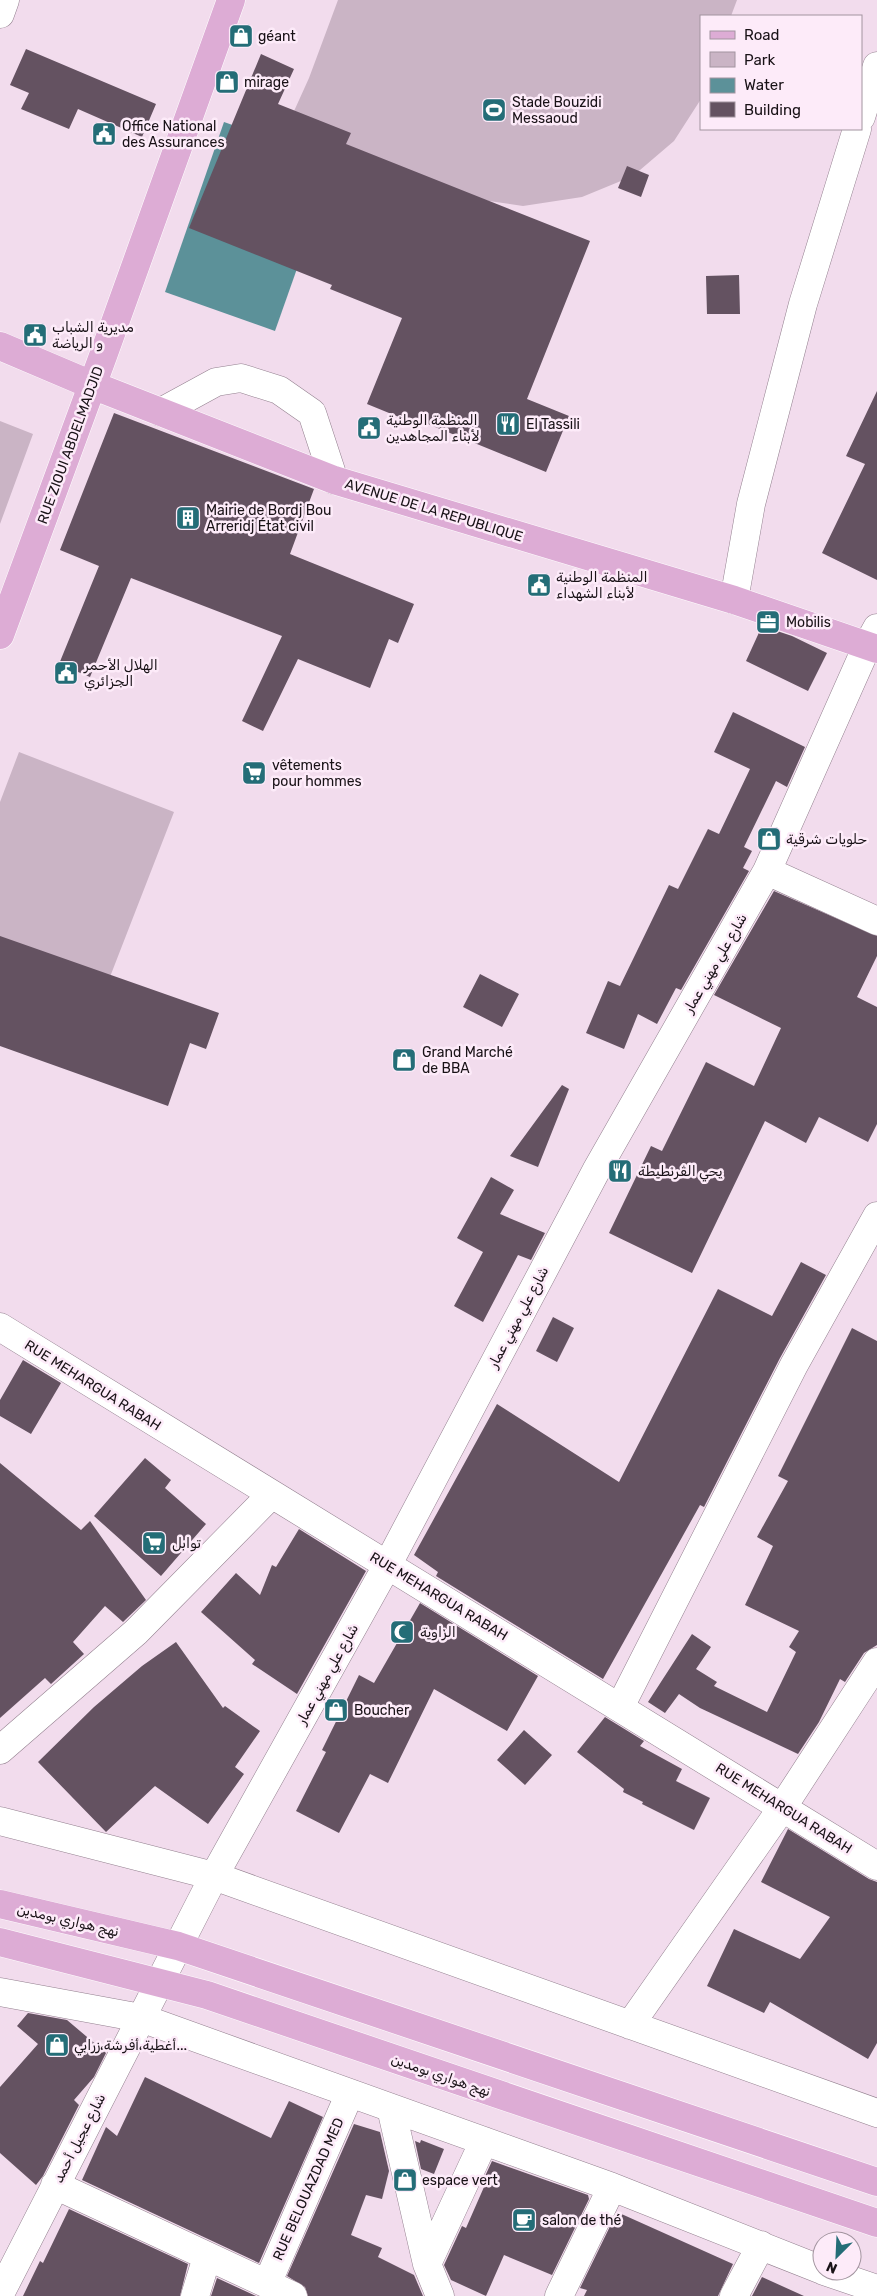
<svg xmlns="http://www.w3.org/2000/svg" width="877" height="2296" font-family="Rubik,'Noto Sans Arabic',sans-serif">
	<rect width="100%" height="100%" fill="#f2dced"/>
	<path fill="#cab4c5" d="M338,0h399l-6,16h-30v83l-27,42 -41,35 -51,21 -59,9 -55,-8 -178,-78 19,-42z
		M0,421l33,13 -33,90z
		M19,752l155,60 -66,170 -108,-42v-138z"/>
	<path fill="#5c9199" d="M224,122l111,39 -60,170 -110,-39z"/>
	<path fill="#645261" d="M26,49l130,55 -14,33 -64,-28 -9,20 -48,-20 8,-16 -19,-8z
		M261,54l33,15 -16,35 73,29 -5,11 244,97 -63,158 42,17 -23,56 -128,-52 -2,4 -49,-20 35,-86 -72,-29 2,-4 -143,-57z
		M627,166l22,9 -8,22 -23,-9z
		M739,275l1,39h-33l-1,-38z
		M877,391v189l-55,-27 43,-89 -19,-8z
		M114,413l200,76 -24,65 124,50 -16,39 -9,-4 -19,49 -72,-29 -35,72 -21,-10 40,-85 -151,-58 -41,99 -31,-13 40,-98 -39,-16z
		M762,626l30,10 35,17 -19,38 -62,-30z
		M733,712l72,35 -18,40 -11,-6 -32,66 8,4 -9,17 6,3 -68,119 -5,-2 -19,36 -19,-10 -14,35 -38,-16 22,-52 12,5 49,-101 9,4 30,-60 11,5 31,-65 -36,-17z
		M774,891l103,45v20l-20,41 20,10v117l-9,18 -49,-25 -13,26 -41,-22 -73,152 -83,-40 42,-87 11,5 44,-89 48,24 27,-58 -67,-33z
		M0,936l219,77 -13,36 -16,-6 -22,63 -168,-60z
		M480,974l39,20 -17,33 -39,-20z
		M562,1085l7,4 -31,78 -28,-11z
		M491,1177l23,13 -14,24 45,19 -14,27 -13,-5 -35,67 -29,-16 29,-54 -26,-14z
		M801,1262l25,13 -46,83 -76,149 -4,-2 -97,174 -167,-103 2,-4 -24,-17 83,-151 122,78 99,-193 54,27z
		M553,1317l21,11 -17,34 -21,-11z
		M852,1328l25,13v304l-13,8 -19,29 -5,-3 -21,43 -21,32 -98,-46 -21,-14 -14,19 -17,-11 44,-68 19,13 -15,22 21,13 -3,4 53,26 29,-60 -7,-5 10,-16 -54,-26 28,-59 -16,-9 31,-56 -10,-5z
		M23,1360l38,23 -30,51 -31,-18v-16z
		M145,1458l26,22 -6,8 41,36 -45,52 -67,-60z
		M0,1463l81,67 9,-9 56,79 -23,22 -18,-16 -32,36 11,12 -33,30 -6,-6 -45,40z
		M299,1529l67,42 -69,123 -45,-30 3,-4 -54,-48 35,-39 24,22 12,-30 4,2z
		M420,1603l118,73 -31,55 -73,-42 -46,94 -18,-9 -31,59 -43,-22 30,-59 -4,-2 37,-75 15,8z
		M176,1642l47,66 2,-2 35,25 -25,36 9,7 -36,50 -53,-38 -49,46 -68,-70 56,-55 48,-41z
		M605,1717l39,24 -4,5 42,23 -6,12 34,17 -16,32 -52,-26 1,-2 -20,-10 1,-3 -47,-37z
		M524,1730l28,25 -27,30 -28,-25z
		M788,1829l81,50 8,3v161l-9,16 -98,-57 -6,11 -57,-27 27,-57 66,30 30,-42 -69,-35z
		M28,2013l39,7 39,33 -12,24 -20,23 5,5 -36,71 -7,9 -36,-32v-66l38,-43 -21,-18z
		M145,2077l126,61 18,-37 34,16 -64,146 -177,-83 24,-53 11,9z
		M354,2124l26,8 9,39 -7,28 -16,-4 -15,40 31,13 -4,9 36,18 9,21h-115l-3,-9 -18,-11z
		M421,2140l23,9 -10,25 -13,-5 -6,-28 5,2z
		M492,2161l96,34 1,4 -37,76 -48,-20 -18,41 -35,-16 -7,-15 18,-39 4,2 18,-41 -3,-2z
		M69,2209l119,55 -8,32h-157l17,-35 3,2z
		M617,2212l116,52 -15,32h-134l3,-6 -7,-2z
		M762,2277l42,19h-52z
		M217,2278l39,18h-45z"/>
	<g fill="none" stroke-linecap="round" stroke-linejoin="round">
		<defs>
			<path id="minor" d="M0,14l5,-14
				M861,117l16,-51
				M161,412l55,-30 25,-4 38,12 33,23 22,67
				M734,600l17,-96 52,-200 54,-175
				M767,871l110,50
				M0,1327l877,539
				M620,1707l174,-342 83,-149
				M0,1750l136,-118 135,-137
				M0,1821l214,55 663,237
				M0,1992l141,26 471,169 210,83
				M630,2025l152,-217 95,-146
				M391,2108l36,156 13,32
				M55,2185l238,111
				M427,2264l57,-123
				M824,2271l53,18
				M267,2284l83,-191
				M0,2294l214,-418 174,-312 208,-393 171,-300 100,-225 10,-18
				M195,2296l12,-39
				M559,2296l53,-109
				M734,2296l27,-51"/>
			<path id="major" d="M0,346l92,39 242,95 400,120 143,49
				M0,635l103,-279 128,-356
				M0,1904l178,42 699,236
				M0,1942l207,53 670,228"/>
		</defs>
		<use href="#minor" stroke="#93808f" stroke-width="29"/>
		<use href="#major" stroke="#fff" stroke-width="29"/>
		<use href="#minor" stroke="#fff" stroke-width="28"/>
		<use href="#major" stroke="#ddacd5" stroke-width="28"/>
	</g>
	<defs>
		<symbol id="shop-square" viewBox="-11 -11 22 22"><rect x="-9" y="-9" width="18" height="18" rx="4" fill="#246d77" stroke="#fdebf9"/><path d="M-5-2.5h2.3a2.7 3.5 0 0 1 5.4 0H5L5.5 6h-11ZM-1.5-2.5h3a1.5 2.3 0 0 0-3 0Z" fill="#fff"/></symbol>
		<symbol id="stadium-square" viewBox="-11 -11 22 22"><rect x="-9" y="-9" width="18" height="18" rx="4" fill="#246d77" stroke="#fdebf9"/><path d="M0-5a6.5 5 0 1 0 0 10a6.5 5 0 1 0 0-10ZM-3.5-1.8h7v3.6h-7Z" fill="#fff"/></symbol>
		<symbol id="civic-square" viewBox="-11 -11 22 22"><rect x="-9" y="-9" width="18" height="18" rx="4" fill="#246d77" stroke="#fdebf9"/><path d="M-.6-6.5H3V-4.5H.6V-3L4-1V1h2V6H-6V1h2V-1L-.6-3ZM-1.2 2.5V6h2.4V2.5Z" fill="#fff"/></symbol>
		<symbol id="restaurant-square" viewBox="-11 -11 22 22"><rect x="-9" y="-9" width="18" height="18" rx="4" fill="#246d77" stroke="#fdebf9"/><path d="M-5-6h1v4h1v-4h1v4h1v-4h1v5L-1.5 .5V6h-2V.5L-5-1ZM5-6V6H3V1.5H1.5Q1.5-4 5-6Z" fill="#fff"/></symbol>
		<symbol id="building-square" viewBox="-11 -11 22 22"><rect x="-9" y="-9" width="18" height="18" rx="4" fill="#246d77" stroke="#fdebf9"/><path d="M-4-6H4V6H1V3H-1V6H-4ZM-2.5-4.3h1.7v1.8h-1.7ZM.8-4.3h1.7v1.8H.8ZM-2.5-1h1.7V.8h-1.7ZM.8-1h1.7V.8H.8Z" fill="#fff"/></symbol>
		<symbol id="office-square" viewBox="-11 -11 22 22"><rect x="-9" y="-9" width="18" height="18" rx="4" fill="#246d77" stroke="#fdebf9"/><path d="M-6-3h4V-5.5h4V-3h4V5H-6ZM-1-4.5V-3h2v-1.5ZM-6 0V1H6V0Z" fill="#fff"/></symbol>
		<symbol id="supermarket-square" viewBox="-11 -11 22 22"><rect x="-9" y="-9" width="18" height="18" rx="4" fill="#246d77" stroke="#fdebf9"/><path d="M-6-5.5h2.5l.6 2H6L4.5 2H-2.5L-4.4-4H-6ZM-1.5 3.2a1.3 1.3 0 1 0 .1 0ZM3 3.2a1.3 1.3 0 1 0 .1 0Z" fill="#fff"/></symbol>
		<symbol id="mosque-square" viewBox="-11 -11 22 22"><rect x="-9" y="-9" width="18" height="18" rx="4" fill="#246d77" stroke="#fdebf9"/><path d="M3.5-4.9A6 6 0 1 0 3.5 4.9A5 5 0 1 1 3.5-4.9Z" fill="#fff"/></symbol>
		<symbol id="cafe-square" viewBox="-11 -11 22 22"><rect x="-9" y="-9" width="18" height="18" rx="4" fill="#246d77" stroke="#fdebf9"/><path d="M-5.5-4.5H6V0H3Q3 3.5 0 3.5H-2.5Q-5.5 3.5-5.5 0ZM3-3.2v2h1.7v-2ZM-6 4.5H4V6H-6Z" fill="#fff"/></symbol>
	</defs>
	<g fill-rule="evenodd">
		<use href="#shop-square" x="227" y="22" width="28" height="28"/>
		<use href="#shop-square" x="213" y="68" width="28" height="28"/>
		<use href="#stadium-square" x="480" y="96" width="28" height="28"/>
		<use href="#civic-square" x="90" y="120" width="28" height="28"/>
		<use href="#civic-square" x="21" y="321" width="28" height="28"/>
		<use href="#restaurant-square" x="494" y="410" width="28" height="28"/>
		<use href="#civic-square" x="355" y="414" width="28" height="28"/>
		<use href="#building-square" x="174" y="504" width="28" height="28"/>
		<use href="#civic-square" x="525" y="571" width="28" height="28"/>
		<use href="#office-square" x="754" y="608" width="28" height="28"/>
		<use href="#civic-square" x="52" y="659" width="28" height="28"/>
		<use href="#supermarket-square" x="240" y="759" width="28" height="28"/>
		<use href="#shop-square" x="755" y="825" width="28" height="28"/>
		<use href="#shop-square" x="390" y="1046" width="28" height="28"/>
		<use href="#restaurant-square" x="606" y="1157" width="28" height="28"/>
		<use href="#supermarket-square" x="140" y="1529" width="28" height="28"/>
		<use href="#mosque-square" x="388" y="1618" width="28" height="28"/>
		<use href="#shop-square" x="322" y="1696" width="28" height="28"/>
		<use href="#shop-square" x="43" y="2031" width="28" height="28"/>
		<use href="#shop-square" x="391" y="2166" width="28" height="28"/>
		<use href="#cafe-square" x="510" y="2206" width="28" height="28"/>
	</g>
	<g text-anchor="middle" stroke-width="5" stroke-linejoin="round" paint-order="stroke">
		<g font-size="14" fill="#191217" stroke="#fdebf9" text-anchor="start">
			<text x="258" y="41">géant</text>
			<text x="244" y="87">mirage</text>
			<text x="512" y="107">Stade Bouzidi<tspan x="512" dy="16">Messaoud</tspan></text>
			<text x="122" y="131">Office National<tspan x="122" dy="16">des Assurances</tspan></text>
			<text x="52" y="332">مديرية الشباب<tspan x="52" dy="16">و الرياضة</tspan></text>
			<text x="386" y="425">المنظمة الوطنية<tspan x="386" dy="16">لأبناء المجاهدين</tspan></text>
			<text x="526" y="429">El Tassili</text>
			<text x="206" y="515">Mairie de Bordj Bou<tspan x="206" dy="16">Arreridj État civil</tspan></text>
			<text x="556" y="582">المنظمة الوطنية<tspan x="556" dy="16">لأبناء الشهداء</tspan></text>
			<text x="786" y="627">Mobilis</text>
			<text x="84" y="670">الهلال الأحمر<tspan x="84" dy="16">الجزائري</tspan></text>
			<text x="272" y="770">vêtements<tspan x="272" dy="16">pour hommes</tspan></text>
			<text x="786" y="844">حلويات شرقية</text>
			<text x="422" y="1057">Grand Marché<tspan x="422" dy="16">de BBA</tspan></text>
			<text x="638" y="1176">يحي الڤرنطيطة</text>
			<text x="172" y="1548">توابل</text>
			<text x="420" y="1637">الزاوية</text>
			<text x="354" y="1715">Boucher</text>
			<text x="74" y="2050">أغطية،أفرشة،زرابي...</text>
			<text x="422" y="2185">espace vert</text>
			<text x="542" y="2225">salon de thé</text>
		</g>
		<g font-size="14" fill="#191217" stroke="#fdebf9">
			<text transform="translate(70 445) rotate(-70)" y="5">RUE ZIOUI ABDELMADJID</text>
			<text transform="translate(434 510) rotate(17)" y="5">AVENUE DE LA REPUBLIQUE</text>
			<text transform="translate(715 963) rotate(-60)" y="5">شارع علي مهني عمار</text>
			<text transform="translate(518 1317) rotate(-62)" y="5">شارع علي مهني عمار</text>
			<text transform="translate(93 1385) rotate(32)" y="5">RUE MEHARGUA RABAH</text>
			<text transform="translate(439 1596) rotate(31)" y="5">RUE MEHARGUA RABAH</text>
			<text transform="translate(327 1674) rotate(-61)" y="5">شارع علي مهني عمار</text>
			<text transform="translate(784 1808) rotate(32)" y="5">RUE MEHARGUA RABAH</text>
			<text transform="translate(68 1920) rotate(13)" y="5">نهج هواري بومدين</text>
			<text transform="translate(441 2075) rotate(19)" y="5">نهج هواري بومدين</text>
			<text transform="translate(79 2138) rotate(-63)" y="5">شارع عجيل أحمد</text>
			<text transform="translate(308 2189) rotate(-66)" y="5">RUE BELOUAZDAD MED</text>
		</g>
	</g>
	<rect x="700" y="15" width="162" height="115" fill="#fdebf9" stroke="#a2949f"/>
	<rect x="710" y="31" width="25" height="8" fill="#ddacd5" stroke="#a2949f"/>
	<text x="744" y="40" font-size="15" fill="#191217">Road</text>
	<rect x="710" y="52" width="25" height="15" fill="#cab4c5" stroke="#a2949f"/>
	<text x="744" y="65" font-size="15" fill="#191217">Park</text>
	<rect x="710" y="78" width="25" height="15" fill="#5c9199" stroke="#a2949f"/>
	<text x="744" y="90" font-size="15" fill="#191217">Water</text>
	<rect x="710" y="102" width="25" height="15" fill="#645261" stroke="#a2949f"/>
	<text x="744" y="115" font-size="15" fill="#191217">Building</text>
	<g transform="translate(837 2256) rotate(204)"><circle r="24" fill="#fdebf9" stroke="#a2949f"/>
	<path d="M0-4L9 19L0 12L-9 19Z" fill="#246d77"/>
	<text y="-8" font-size="14" font-weight="bold" text-anchor="middle" fill="#191217">N</text>
	</g>
</svg>
